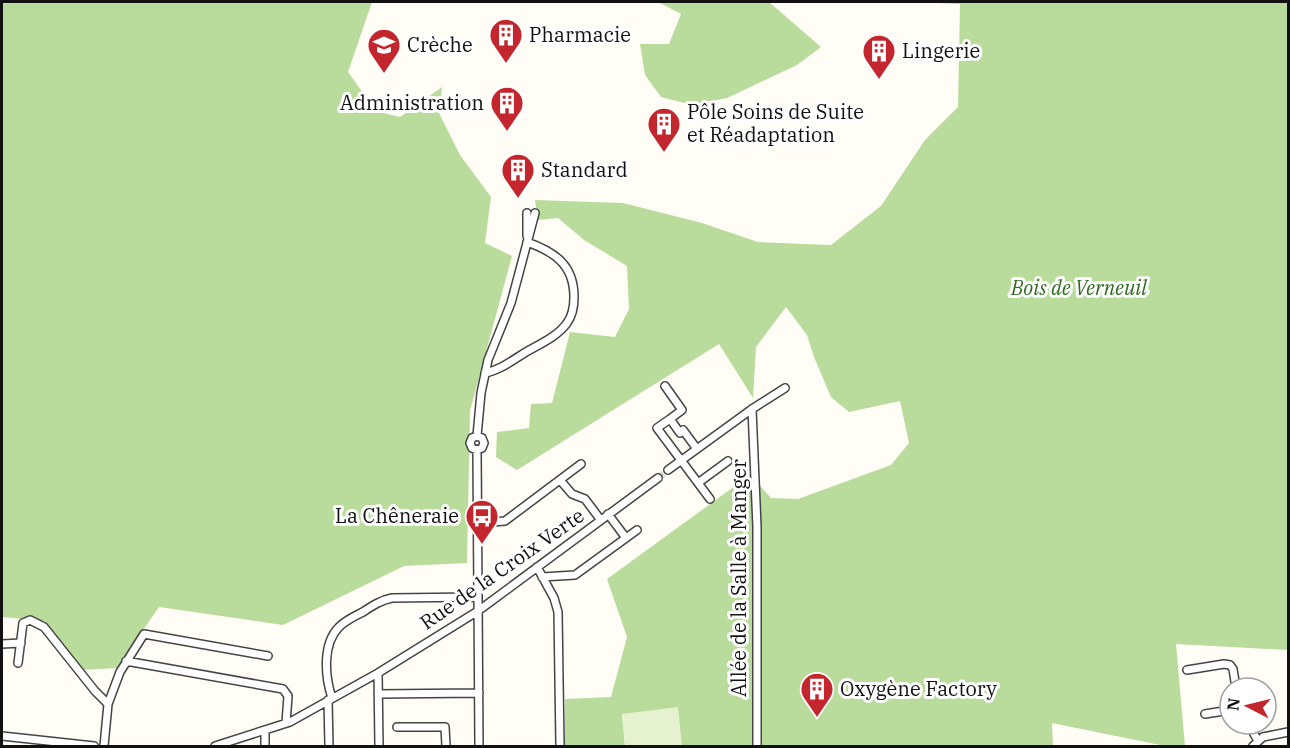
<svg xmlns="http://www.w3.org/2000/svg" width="1290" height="748" font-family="'IBM Plex Serif',serif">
	<rect width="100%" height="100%" fill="#fffdf5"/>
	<path fill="#b9dc9c" d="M2,2h370l-24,70 28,39 24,6 42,-30 -3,26 21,42 31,42 -6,46 27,13 -42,155 -3,152 -63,3 -121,59 -124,-18 -42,61 -35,2 -37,-49 -43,-4z
		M658,2h111l52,45 -24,18 -70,33 -35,7 -31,-8 -16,-22 -5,-31h29l12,-30z
		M912,2h376v648l-112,-6 9,102h-20l-113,-23 1,23h-377h6l-60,-32 3,32h-60v-47l46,-2 16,-60 -20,-58 143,-104 21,23 27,1 93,-34 18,-22 -9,-42 -51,11 -18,-15 -17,-40 -7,-22 -21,-28 -30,40 -3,51 -34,-54 -202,126 -21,-13 1,-25 32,-4 2,-24 21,-1 18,-71 45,5 14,-28 -2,-43 -43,-26 -26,-22 -20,2 -3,-20 88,3 79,20 56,19 73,3 50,-39 44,-66 33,-33 2,-103z"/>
	<path fill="#e6f2cf" d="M678,707l4,39h-57l-3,-32z"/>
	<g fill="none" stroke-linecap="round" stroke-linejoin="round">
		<path stroke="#dbdad3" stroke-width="7" stroke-dasharray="7 3.5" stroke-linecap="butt" d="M658,478l10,-8"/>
		<defs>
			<path id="minor" d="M527,213v23
				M485,373c15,-3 28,-13 41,-21 14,-8 32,-16 41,-29 6,-8 7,-17 7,-26 0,-32 -19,-45 -47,-55
				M665,386l17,24 -12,9 10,14 3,-3 14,19
				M752,409l5,118v219
				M670,419l-13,9 53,71
				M477,436l4,-43 7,-33 23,-57 24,-90
				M477,436l5,2 2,5 -2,5 -5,2
				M477,436l-5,2 -2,5 2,5 5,2
				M477,450l2,296
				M668,470l84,-61 33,-21
				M560,480l12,14 13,5 15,20
				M698,483l30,-22
				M608,514l18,24
				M478,523l27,-2 76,-57
				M537,567l17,31 4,14 2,134
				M542,577l33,-2 62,-45
				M2,644l19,-1
				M126,661l157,28 5,7 -2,27
				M18,663l5,-40 7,-3 14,7 51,64 13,13
				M1187,670l37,-6 6,1 3,4 3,19
				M378,673l1,73
				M378,694l101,-1
				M332,698c-7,-21 -10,-54 7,-71 7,-7 16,-11 24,-15 9,-6 18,-12 29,-14l86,-1
				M328,700l1,46
				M1205,714l25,-4
				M1252,724l1,8 5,9
				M397,727h48l1,19
				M2,736l92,10
				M104,746l4,-42 12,-32 24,-38 124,22
				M215,746l75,-24 88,-49 100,-62 180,-133
				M265,746v-16
				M1253,746l10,-9 25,-5"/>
		</defs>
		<use href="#minor" stroke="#444" stroke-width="10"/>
		<use href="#minor" stroke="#fff" stroke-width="7"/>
	</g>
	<defs>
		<symbol id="building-pin" viewBox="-11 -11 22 30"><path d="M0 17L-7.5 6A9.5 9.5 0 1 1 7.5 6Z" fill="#c4262e" stroke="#fff"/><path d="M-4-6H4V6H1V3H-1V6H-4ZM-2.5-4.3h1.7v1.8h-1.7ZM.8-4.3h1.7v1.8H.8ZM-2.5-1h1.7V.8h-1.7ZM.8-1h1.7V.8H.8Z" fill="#fff"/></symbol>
		<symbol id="school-pin" viewBox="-11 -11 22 30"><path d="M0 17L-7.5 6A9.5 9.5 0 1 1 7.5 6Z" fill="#c4262e" stroke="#fff"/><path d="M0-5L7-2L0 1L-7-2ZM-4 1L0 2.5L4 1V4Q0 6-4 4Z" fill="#fff"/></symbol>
		<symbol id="bus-pin" viewBox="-11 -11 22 30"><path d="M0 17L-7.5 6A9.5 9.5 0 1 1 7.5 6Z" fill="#c4262e" stroke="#fff"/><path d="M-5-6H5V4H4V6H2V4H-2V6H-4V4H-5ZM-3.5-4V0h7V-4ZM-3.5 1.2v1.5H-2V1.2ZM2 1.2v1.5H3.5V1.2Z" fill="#fff"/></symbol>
	</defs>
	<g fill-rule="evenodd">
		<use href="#building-pin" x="487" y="16" width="38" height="52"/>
		<use href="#school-pin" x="365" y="26" width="38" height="52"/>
		<use href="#building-pin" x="860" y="32" width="38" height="52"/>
		<use href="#building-pin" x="488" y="84" width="38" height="52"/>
		<use href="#building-pin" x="645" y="105" width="38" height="52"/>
		<use href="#building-pin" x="499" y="151" width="38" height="52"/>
		<use href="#bus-pin" x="463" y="497" width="38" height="52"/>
		<use href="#building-pin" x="798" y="670" width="38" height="52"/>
	</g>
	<g text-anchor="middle" stroke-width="6" stroke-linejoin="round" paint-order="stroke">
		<g font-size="20" fill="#111" stroke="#fff" text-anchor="start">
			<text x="529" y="42">Pharmacie</text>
			<text x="407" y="52">Crèche</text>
			<text x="902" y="58">Lingerie</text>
			<text x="484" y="110" text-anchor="end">Administration</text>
			<text x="687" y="119">Pôle Soins de Suite<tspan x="687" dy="23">et Réadaptation</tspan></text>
			<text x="541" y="177">Standard</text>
			<text x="459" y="523" text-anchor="end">La Chêneraie</text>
			<text x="840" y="696">Oxygène Factory</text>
		</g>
		<g font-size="20" font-style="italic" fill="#2f6b1f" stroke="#fff">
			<text x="1079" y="295">Bois de Verneuil</text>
		</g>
		<g font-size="20" fill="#111" stroke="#fff">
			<text transform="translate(502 569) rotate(-35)" y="7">Rue de la Croix Verte</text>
			<text transform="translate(739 578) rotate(-90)" y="7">Allée de la Salle à Manger</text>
		</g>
	</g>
	<rect width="1290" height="748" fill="none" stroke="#111111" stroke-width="6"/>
	<g transform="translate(1248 706) rotate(277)"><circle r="28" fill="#ffffff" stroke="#a0a0a0" stroke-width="1.5"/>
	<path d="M0-4.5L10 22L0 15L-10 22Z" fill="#c4262e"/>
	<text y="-9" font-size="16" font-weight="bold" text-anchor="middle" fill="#111111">N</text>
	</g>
</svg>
